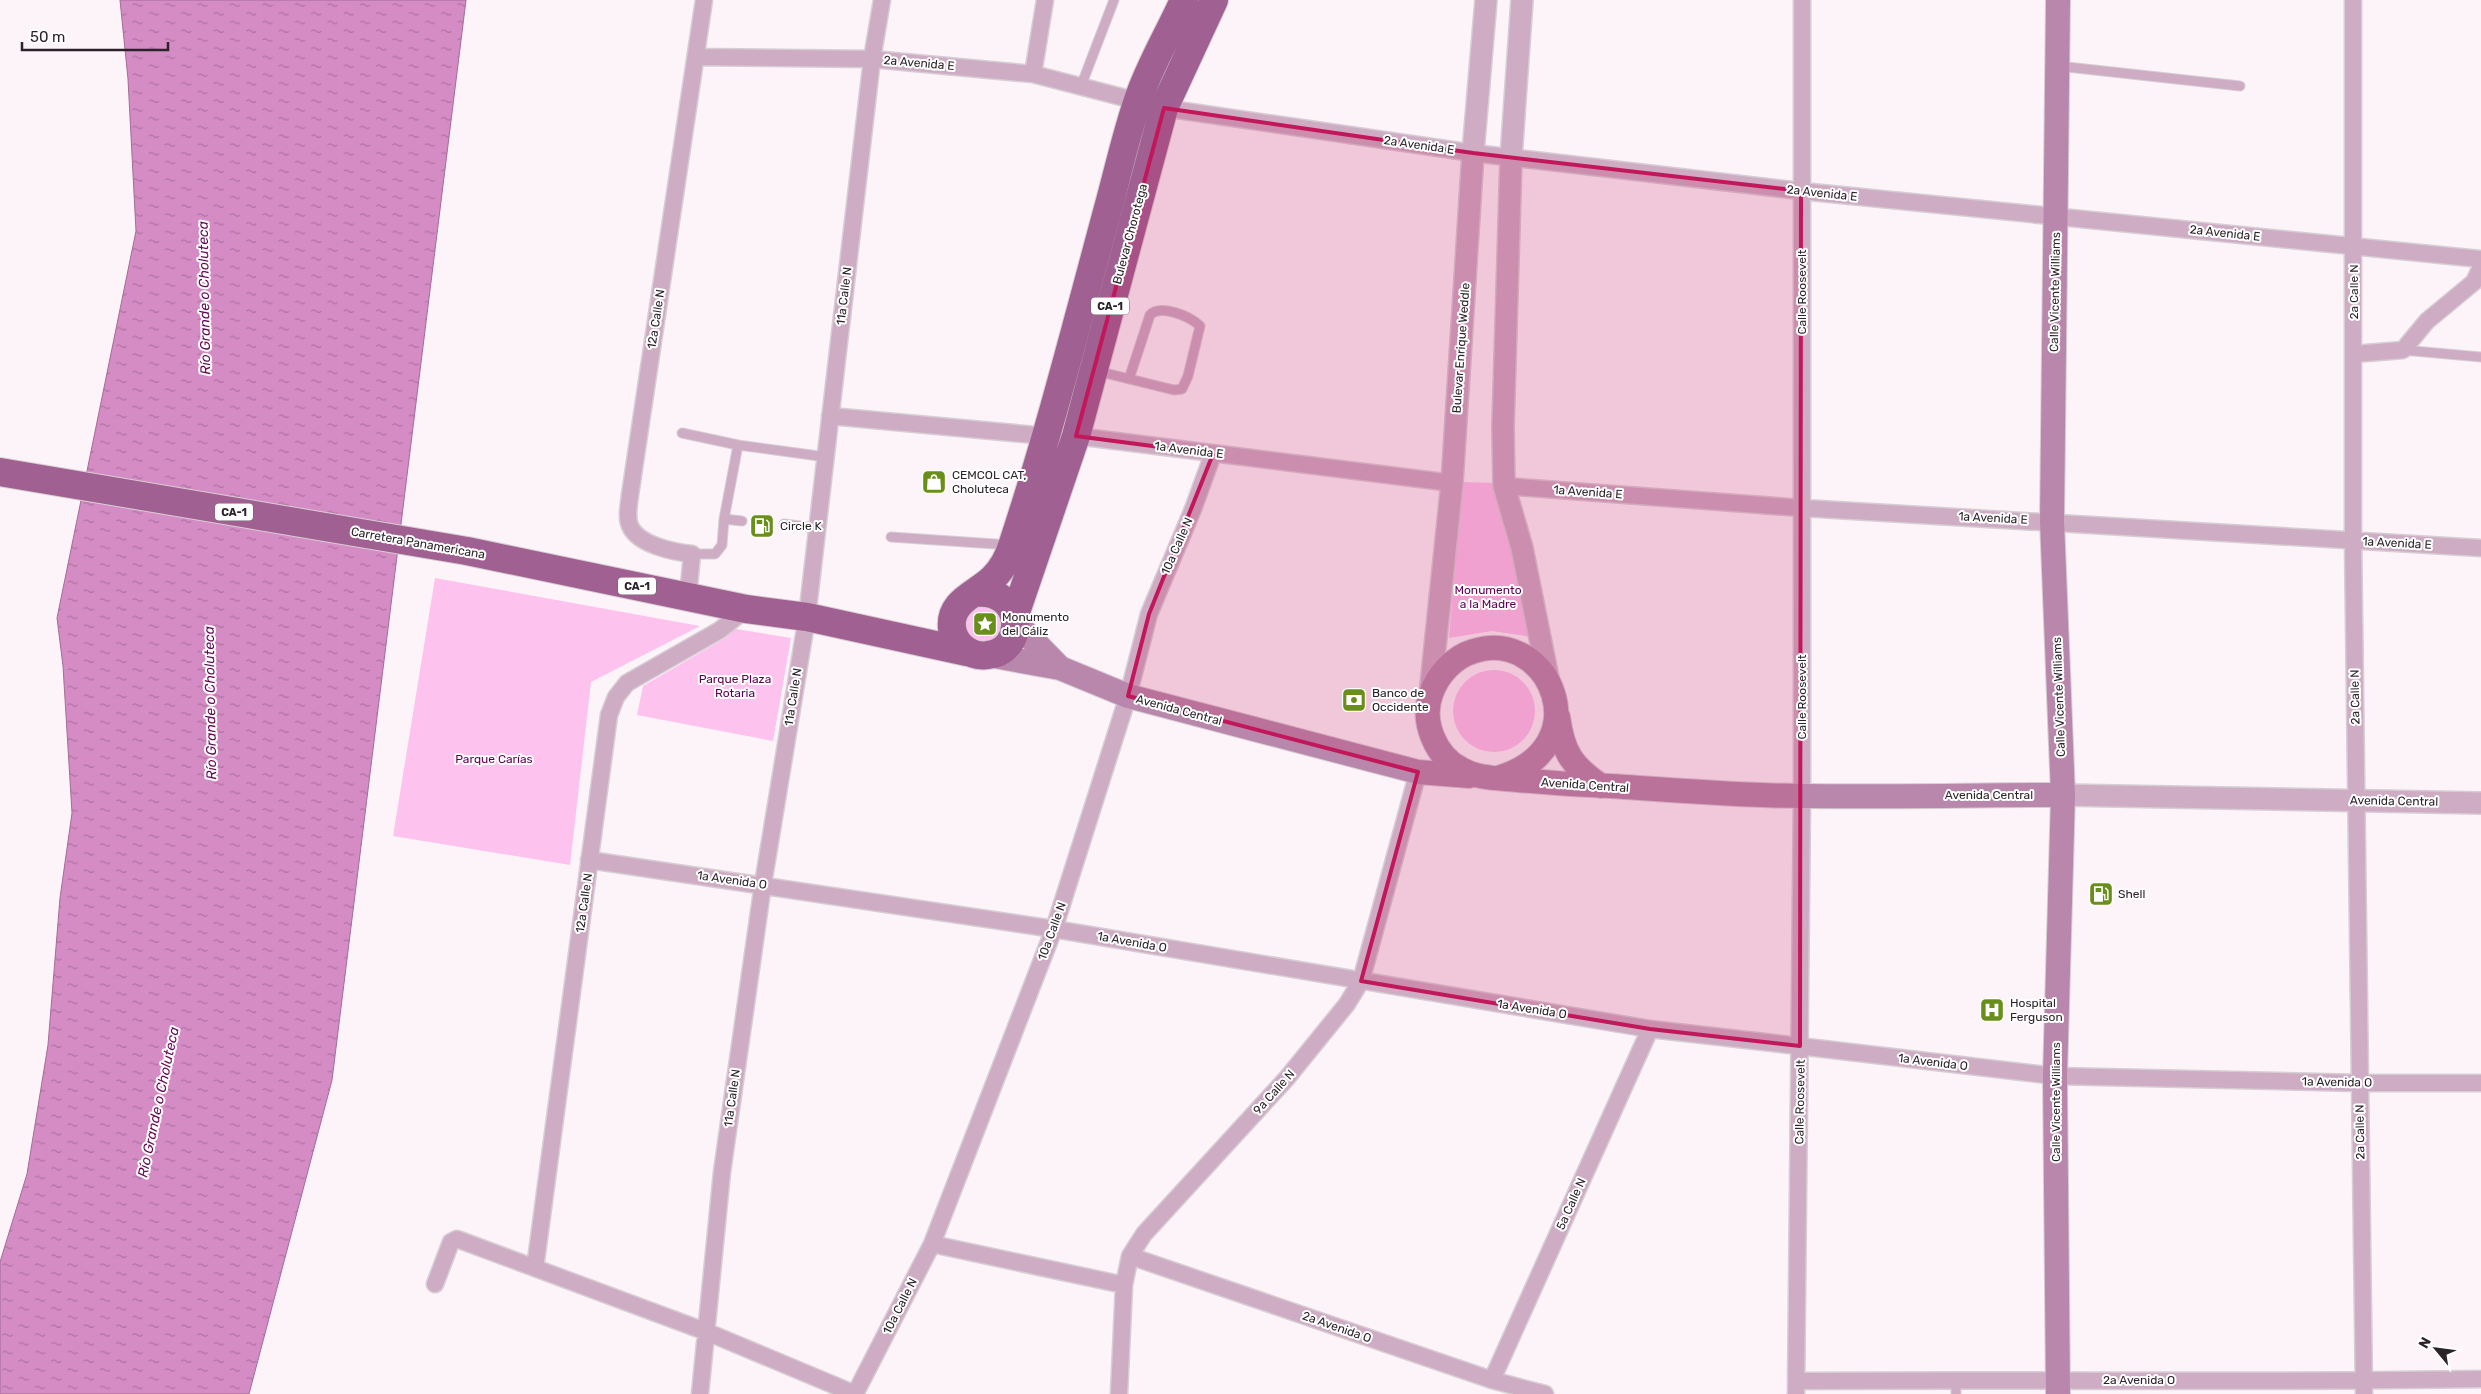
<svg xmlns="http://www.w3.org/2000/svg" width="2481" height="1394" font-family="Rubik,sans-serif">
	<defs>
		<pattern id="water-ripples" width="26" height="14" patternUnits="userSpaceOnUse" patternTransform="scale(1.25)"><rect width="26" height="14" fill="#d58cc4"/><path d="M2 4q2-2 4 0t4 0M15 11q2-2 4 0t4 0" fill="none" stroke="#ad729f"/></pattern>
	</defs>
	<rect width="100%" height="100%" fill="#fdf4fa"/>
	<path fill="#fdc3ee" d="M1462,482l34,1 36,154 -40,-6 -43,7z
		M435,578l265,48 -109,56 -21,183 -177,-29z
		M999,604l5,35 -29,8 -15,-27 9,-14z
		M730,628l61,10 -18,103 -136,-26 6,-29 84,-49z
		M1453 711a41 41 0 1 1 82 0a41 41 0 1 1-82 0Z"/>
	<path fill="url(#water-ripples)" stroke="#a26c96" d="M120,0h346l-134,1080 -83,314h-249v-132l27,-88 21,-129 12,-147 12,-85 -9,-147 -6,-48 79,-387 -8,-152z"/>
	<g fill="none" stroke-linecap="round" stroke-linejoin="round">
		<defs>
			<path id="service" d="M2058,66l182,20
				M1081,86l33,-86
				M2403,350l78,7
				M1097,371l77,19 8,-1 6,-13 12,-50c-10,-10 -40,-22 -50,-11l-21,64
				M682,433l56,12 88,12
				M724,519l14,-74
				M784,524l33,4
				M891,537l119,8
				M692,554h23l7,-9 2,-26 18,2
				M1956,1380v14"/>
			<path id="minor" d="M2353,0v540l11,854
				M696,57l176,2 161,15 104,27
				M1033,74l12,-74
				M1164,108l309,45 328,38 680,68
				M2354,354l49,-4 24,-29 47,-39 7,-15
				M830,416l216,20
				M1076,436l376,47
				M1504,486l298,22 679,40
				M688,596l4,-42c-18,-2 -54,-9 -62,-28 -4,-9 -1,-21 0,-31l74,-495
				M589,860l465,69 596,100 123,14 282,33 304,7h122
				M932,1244l192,41
				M1130,1256l362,124 53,14
				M535,1268l74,-553 7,-18 11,-14 93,-53 26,-21
				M435,1284l16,-42 6,-3 250,93 148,62
				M1492,1380l158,-351
				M1796,1381c229,-2 457,2 685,-2
				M700,1394l22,-222 41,-288 44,-267 65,-558 10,-59
				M855,1394l77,-150 122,-315 74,-233 21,-82 44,-105 20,-55
				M1119,1394l5,-109 6,-29 14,-22 143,-156 60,-74 14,-23 57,-209
				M1796,1394l6,-598v-796"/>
			<path id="tertiary" d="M1522,0l-11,158 -8,269 1,59 18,62 27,135
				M1430,695l22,-212 21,-330 13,-153
				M2063,795l418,8"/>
			<path id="secondary" d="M2058,0l-6,521 11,274 -8,281 3,318
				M1015,622l45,46
				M989,655l71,13 68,28 290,76 52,4
				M1558,717c5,36 14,49 43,69
				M1498,778c104,-31 51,-151 -24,-127 -20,6 -36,23 -43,43 -10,27 4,62 30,75 18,10 37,9 57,11 31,3 61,5 92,6 65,4 130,10 195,10 86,1 172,-1 258,-1"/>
			<path id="trunk" d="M0,472l467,79 279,58 61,8 160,35
				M975,593c50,-5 52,58 13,62 -10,2 -20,-2 -27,-9 -5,-5 -8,-11 -9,-18 -3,-27 25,-34 40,-49 11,-10 17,-23 21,-36 36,-109 64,-220 94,-331 10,-36 18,-73 30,-109 11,-35 32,-69 47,-103
				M1015,615l61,-179 88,-328 50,-108"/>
		</defs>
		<use href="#service" stroke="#d7ced4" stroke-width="11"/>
		<use href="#minor" stroke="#d7ced4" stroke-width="19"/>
		<use href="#tertiary" stroke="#d7ced4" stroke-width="24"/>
		<use href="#secondary" stroke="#d7ced4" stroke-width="26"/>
		<use href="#trunk" stroke="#d7ced4" stroke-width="30"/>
		<use href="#service" stroke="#ceacc4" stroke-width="9"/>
		<use href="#minor" stroke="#ceacc4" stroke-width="16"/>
		<use href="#tertiary" stroke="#ceacc4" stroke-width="21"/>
		<use href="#secondary" stroke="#b887ab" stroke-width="24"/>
		<use href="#trunk" stroke="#a06091" stroke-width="28"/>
	</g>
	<path fill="#c2185b" fill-opacity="0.2" stroke="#c2185b" stroke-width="4" stroke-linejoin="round" d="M1164,108l309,45 328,38 -1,855 -150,-17 -289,-48 57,-209 -290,-76 21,-82 64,-160 -137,-18z"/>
	<defs>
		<symbol id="shop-square" viewBox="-11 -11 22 22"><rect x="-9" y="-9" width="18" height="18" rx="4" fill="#698e1a" stroke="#fff"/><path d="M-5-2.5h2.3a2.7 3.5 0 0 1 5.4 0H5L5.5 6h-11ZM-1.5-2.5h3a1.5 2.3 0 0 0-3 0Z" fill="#fff"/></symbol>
		<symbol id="fuel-square" viewBox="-11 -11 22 22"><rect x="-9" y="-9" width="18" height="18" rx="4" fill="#698e1a" stroke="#fff"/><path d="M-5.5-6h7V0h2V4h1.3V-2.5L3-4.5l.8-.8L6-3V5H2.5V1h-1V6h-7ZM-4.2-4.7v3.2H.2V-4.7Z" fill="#fff"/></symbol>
		<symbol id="sight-square" viewBox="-11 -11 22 22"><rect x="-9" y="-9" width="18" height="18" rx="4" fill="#698e1a" stroke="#fff"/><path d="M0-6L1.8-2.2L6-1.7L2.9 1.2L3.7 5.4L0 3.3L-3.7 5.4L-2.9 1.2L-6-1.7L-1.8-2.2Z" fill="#fff"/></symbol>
		<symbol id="bank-square" viewBox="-11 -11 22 22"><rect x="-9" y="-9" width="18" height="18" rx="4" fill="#698e1a" stroke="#fff"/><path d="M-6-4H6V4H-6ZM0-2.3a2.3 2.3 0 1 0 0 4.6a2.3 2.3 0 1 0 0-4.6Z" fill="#fff"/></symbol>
		<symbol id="hospital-square" viewBox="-11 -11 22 22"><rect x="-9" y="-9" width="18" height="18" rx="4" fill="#698e1a" stroke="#fff"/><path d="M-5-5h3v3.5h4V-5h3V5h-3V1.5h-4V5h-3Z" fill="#fff"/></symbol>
	</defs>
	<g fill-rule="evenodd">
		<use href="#shop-square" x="920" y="468" width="28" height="28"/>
		<use href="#fuel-square" x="748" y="512" width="28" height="28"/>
		<use href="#sight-square" x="971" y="610" width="28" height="28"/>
		<use href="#bank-square" x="1340" y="686" width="28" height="28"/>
		<use href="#fuel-square" x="2087" y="880" width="28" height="28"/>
		<use href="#hospital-square" x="1978" y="996" width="28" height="28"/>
	</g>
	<g text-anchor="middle" stroke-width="4" stroke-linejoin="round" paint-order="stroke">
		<g fill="#fff" stroke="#6b6569" stroke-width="1">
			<rect x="1091" y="297.5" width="38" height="17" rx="4"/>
			<rect x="215" y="503.5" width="38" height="17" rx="4"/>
			<rect x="618" y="577.5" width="38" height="17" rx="4"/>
		</g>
		<g font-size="11" font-weight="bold" fill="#2b2329">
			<text x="1110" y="310">CA-1</text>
			<text x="234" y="516">CA-1</text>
			<text x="637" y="590">CA-1</text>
		</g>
		<g font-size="12" fill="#2b2329" stroke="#fff">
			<text transform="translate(919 63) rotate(5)" y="4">2a Avenida E</text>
			<text transform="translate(1419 145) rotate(8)" y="4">2a Avenida E</text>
			<text transform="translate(1822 193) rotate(6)" y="4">2a Avenida E</text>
			<text transform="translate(2225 233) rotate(6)" y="4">2a Avenida E</text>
			<text transform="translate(1130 234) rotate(-75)" y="4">Bulevar Chorotega</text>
			<text transform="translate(1802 292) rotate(-90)" y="4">Calle Roosevelt</text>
			<text transform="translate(2055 292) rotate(-89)" y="4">Calle Vicente Williams</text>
			<text transform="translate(2354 292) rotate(-90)" y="4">2a Calle N</text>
			<text transform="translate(844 296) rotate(-83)" y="4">11a Calle N</text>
			<text transform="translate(656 319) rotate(-81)" y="4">12a Calle N</text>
			<text transform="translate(1461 348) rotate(-86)" y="4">Bulevar Enrique Weddle</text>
			<text transform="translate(1189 450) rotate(7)" y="4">1a Avenida E</text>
			<text transform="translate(1588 492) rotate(4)" y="4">1a Avenida E</text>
			<text transform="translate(1993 518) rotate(3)" y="4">1a Avenida E</text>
			<text transform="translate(418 543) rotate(10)" y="4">Carretera Panamericana</text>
			<text transform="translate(2397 543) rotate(3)" y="4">1a Avenida E</text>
			<text transform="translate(1177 546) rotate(-66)" y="4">10a Calle N</text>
			<text transform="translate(793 697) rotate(-81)" y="4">11a Calle N</text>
			<text transform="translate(1802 697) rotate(-90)" y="4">Calle Roosevelt</text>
			<text transform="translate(2059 697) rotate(-92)" y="4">Calle Vicente Williams</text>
			<text transform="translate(2355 697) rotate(-91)" y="4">2a Calle N</text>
			<text transform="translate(1179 710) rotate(15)" y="4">Avenida Central</text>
			<text transform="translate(1585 785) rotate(4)" y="4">Avenida Central</text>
			<text x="1989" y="799">Avenida Central</text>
			<text transform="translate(2394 801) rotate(1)" y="4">Avenida Central</text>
			<text transform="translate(732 880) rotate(8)" y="4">1a Avenida O</text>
			<text transform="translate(584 903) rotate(-82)" y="4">12a Calle N</text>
			<text transform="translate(1052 931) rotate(-70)" y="4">10a Calle N</text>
			<text transform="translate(1132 942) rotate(10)" y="4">1a Avenida O</text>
			<text transform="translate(1532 1009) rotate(9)" y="4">1a Avenida O</text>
			<text transform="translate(1933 1062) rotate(7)" y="4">1a Avenida O</text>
			<text transform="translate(2337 1082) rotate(1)" y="4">1a Avenida O</text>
			<text transform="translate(1274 1092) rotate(-48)" y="4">9a Calle N</text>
			<text transform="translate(732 1098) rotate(-82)" y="4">11a Calle N</text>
			<text transform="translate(1800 1102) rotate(-89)" y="4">Calle Roosevelt</text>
			<text transform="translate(2056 1102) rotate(-90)" y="4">Calle Vicente Williams</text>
			<text transform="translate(2360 1132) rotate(-91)" y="4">2a Calle N</text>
			<text transform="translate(1571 1204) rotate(-66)" y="4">5a Calle N</text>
			<text transform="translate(900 1306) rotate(-63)" y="4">10a Calle N</text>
			<text transform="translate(1337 1327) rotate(19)" y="4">2a Avenida O</text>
			<text x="2139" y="1384">2a Avenida O</text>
		</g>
		<g font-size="12" fill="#2b2329" stroke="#fff" text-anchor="start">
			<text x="952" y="479">CEMCOL CAT,<tspan x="952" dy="14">Choluteca</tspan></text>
			<text x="780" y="530">Circle K</text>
			<text x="1002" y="621">Monumento<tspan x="1002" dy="14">del Cáliz</tspan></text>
			<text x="1372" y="697">Banco de<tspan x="1372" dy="14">Occidente</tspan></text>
			<text x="2118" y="898">Shell</text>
			<text x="2010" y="1007">Hospital<tspan x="2010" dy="14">Ferguson</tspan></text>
		</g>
		<g font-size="12" fill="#5d0150" stroke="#fff">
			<text x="1488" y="594">Monumento<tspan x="1488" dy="14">a la Madre</tspan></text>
			<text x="735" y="683">Parque Plaza<tspan x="735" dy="14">Rotaria</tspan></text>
			<text x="494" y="763">Parque Carías</text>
		</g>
		<g font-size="14" font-style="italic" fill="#630955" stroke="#fff">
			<text transform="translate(204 298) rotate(-91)" y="5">Río Grande o Choluteca</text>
			<text transform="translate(210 703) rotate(-91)" y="5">Río Grande o Choluteca</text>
			<text transform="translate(158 1102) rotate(-78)" y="5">Río Grande o Choluteca</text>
		</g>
	</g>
	<g transform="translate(2436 1349) rotate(299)" stroke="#ffffff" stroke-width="4" paint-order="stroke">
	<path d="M0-4L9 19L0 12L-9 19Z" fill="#2b2329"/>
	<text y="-8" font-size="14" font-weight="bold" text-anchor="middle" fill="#2b2329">N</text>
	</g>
	<path d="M22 42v8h146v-8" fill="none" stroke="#2b2329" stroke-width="2.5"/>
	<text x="30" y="42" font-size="15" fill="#2b2329" stroke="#ffffff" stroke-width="4" paint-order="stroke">50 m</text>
</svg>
